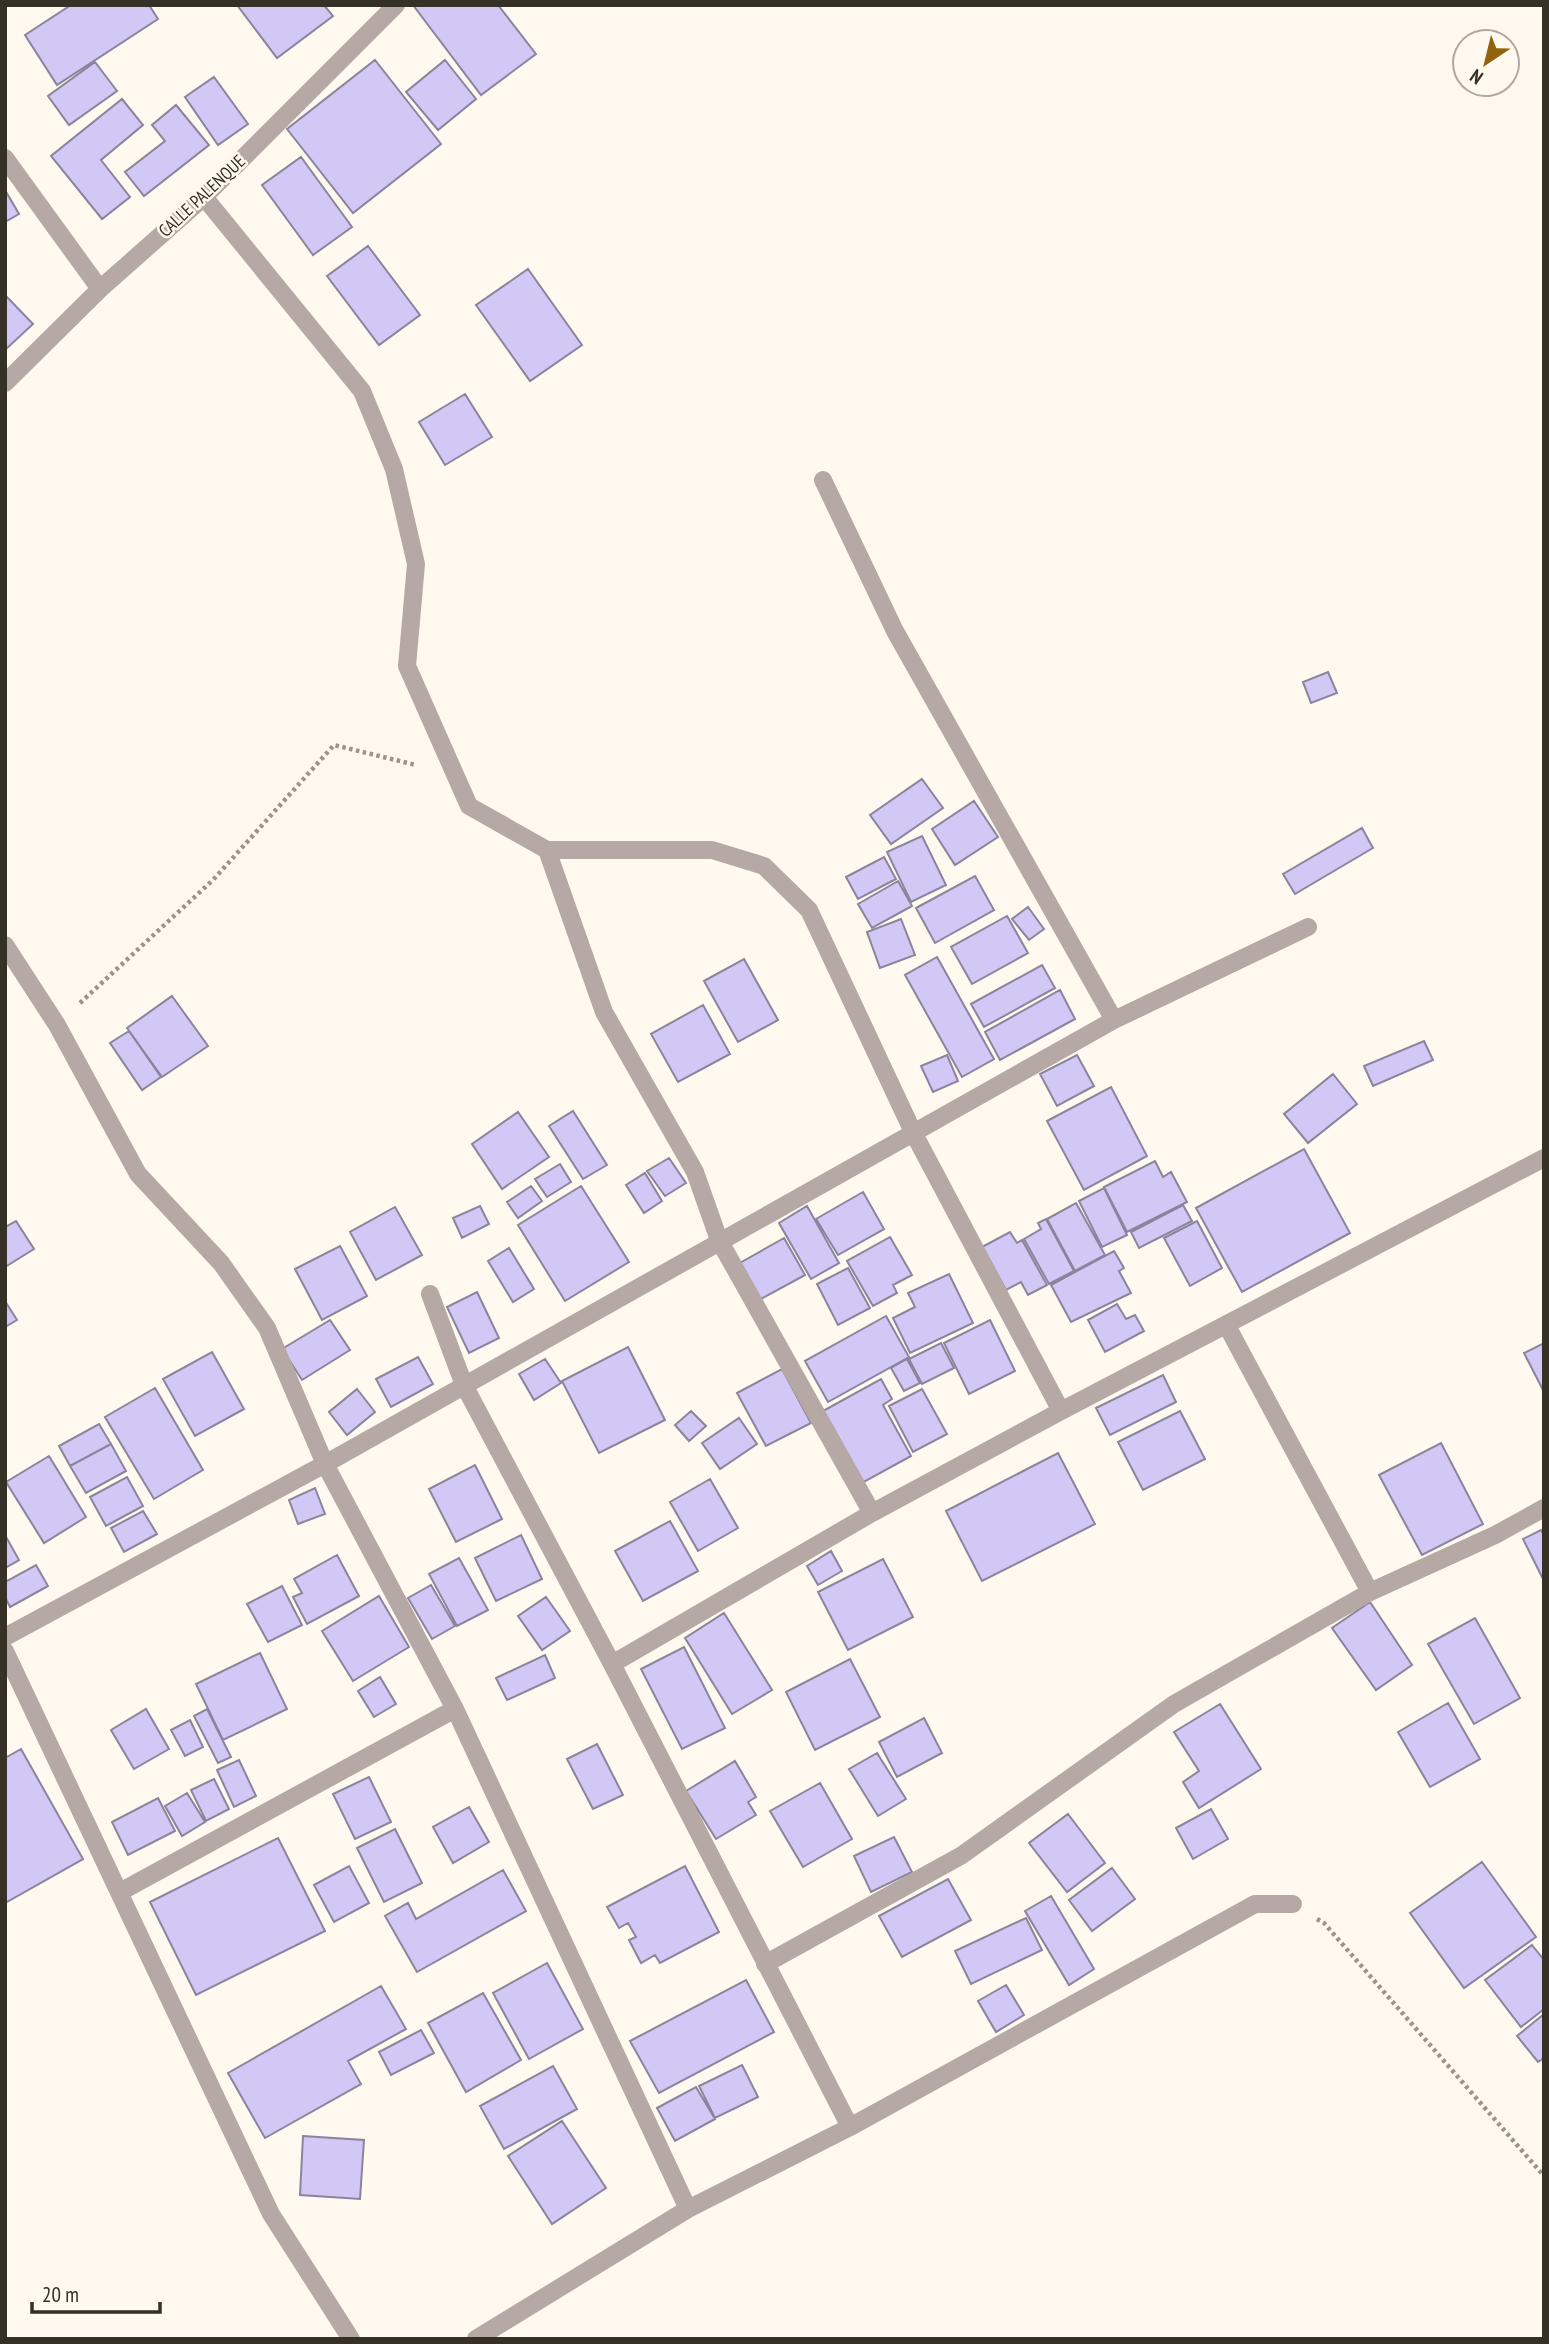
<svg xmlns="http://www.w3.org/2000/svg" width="1549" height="2344" font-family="'PT Sans Narrow',sans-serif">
	<rect width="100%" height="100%" fill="#fff9ef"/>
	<path fill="#d2c8f5" stroke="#8a849d" stroke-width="2" d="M71,5h78l9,14 -101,66 -32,-50z
		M237,5h87l9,11 -56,42z
		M413,5h85l38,49 -55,41z
		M375,60l66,84 -88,69 -66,-84z
		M445,60l31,39 -38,31 -32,-38z
		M95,62l22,29 -48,34 -21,-29z
		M214,77l34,47 -30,21 -33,-48z
		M122,99l21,26 -42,35 29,37 -28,22 -51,-63z
		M176,105l33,40 -65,51 -19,-24 40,-31 -13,-16z
		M301,157l51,70 -39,28 -51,-70z
		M5,190l14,24 -14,8z
		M368,246l52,69 -41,30 -52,-69z
		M528,269l54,76 -52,36 -54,-76z
		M5,295l28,29 -28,26z
		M465,394l27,43 -47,28 -26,-43z
		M1328,672l9,21 -26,10 -8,-21z
		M922,779l21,29 -52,36 -21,-29z
		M974,801l24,36 -43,28 -23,-36z
		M1362,828l11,20 -78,46 -12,-20z
		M922,836l24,49 -35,17 -24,-50z
		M884,857l12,22 -38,20 -12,-22z
		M975,876l19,34 -59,33 -19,-35z
		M898,881l14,25 -40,22 -14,-24z
		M1028,907l16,22 -15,11 -17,-21z
		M1007,916l21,37 -56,31 -21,-37z
		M901,919l14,36 -35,13 -13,-36z
		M937,957l57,102 -32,18 -57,-102z
		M744,959l34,61 -40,22 -34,-61z
		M1042,965l13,23 -71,39 -13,-23z
		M1060,990l15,29 -75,41 -15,-28z
		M172,996l36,50 -46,31 -35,-49z
		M703,1005l27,49 -52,28 -27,-48z
		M129,1031l32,46 -19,13 -32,-47z
		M1424,1041l9,19 -60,26 -9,-20z
		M947,1055l11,26 -25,11 -12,-26z
		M1077,1055l17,31 -37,20 -17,-32z
		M1333,1074l24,30 -49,39 -24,-29z
		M1111,1087l36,69 -63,34 -37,-69z
		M573,1111l34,54 -24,14 -34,-53z
		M518,1112l31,45 -47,32 -30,-45z
		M1304,1149l46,84 -108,59 -46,-84z
		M669,1158l17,25 -21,13 -18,-25z
		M1155,1161l8,16 8,-5 16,30 -60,30 -23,-45z
		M560,1164l11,18 -24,15 -12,-18z
		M645,1173l17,28 -18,12 -18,-28z
		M531,1186l11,15 -24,17 -11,-16z
		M581,1186l48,76 -64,39 -47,-76z
		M1104,1188l23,47 -25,12 -23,-46z
		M863,1192l21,37 -46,26 -22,-36z
		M1076,1203l29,52 -30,16 -28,-52z
		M1183,1205l9,16 -53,27 -8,-16z
		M480,1206l9,18 -27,14 -9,-20z
		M807,1206l32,57 -28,16 -32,-56z
		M395,1207l27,48 -46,25 -26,-48z
		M1046,1219l28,52 -25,13 -25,-45 17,-10 -3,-6z
		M16,1221l18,28 -29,18v-40z
		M1197,1221l25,47 -32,18 -26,-48z
		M1010,1232l7,11 5,-3 25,45 -19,10 -7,-13 -15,8 -24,-43z
		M890,1237l22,38 -19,10 4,8 -24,13 -26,-45z
		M784,1238l21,37 -46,25 -21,-36z
		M340,1246l27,50 -45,24 -27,-51z
		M509,1248l25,41 -21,13 -25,-41z
		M1114,1251l10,17 -5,3 12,22 -60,29 -20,-37z
		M848,1268l22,40 -32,17 -21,-41z
		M949,1274l24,49 -63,30 -17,-35 22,-11 -7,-14z
		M477,1292l22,46 -30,15 -22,-46z
		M5,1301l12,19 -12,7z
		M1117,1304l9,15 9,-4 9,16 -39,21 -17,-32z
		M886,1316l23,41 -81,45 -23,-41z
		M330,1320l20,30 -48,30 -20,-31z
		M990,1320l25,51 -46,23 -25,-51z
		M941,1343l13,25 -32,16 -13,-25z
		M1544,1343v49l-20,-39z
		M628,1347l37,73 -66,33 -37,-72z
		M212,1352l32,57 -49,27 -32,-57z
		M418,1357l15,27 -42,23 -15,-28z
		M545,1359l16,24 -27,17 -15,-26z
		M907,1359l13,24 -16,8 -13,-23z
		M782,1369l29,54 -45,23 -29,-53z
		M1163,1375l13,27 -66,33 -14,-27z
		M881,1379l11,20 -9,6 28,51 -49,27 -39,-72z
		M155,1388l48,82 -49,29 -49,-82z
		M357,1389l18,23 -28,23 -18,-23z
		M922,1389l25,45 -34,18 -24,-46z
		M691,1411l15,15 -17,15 -14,-16z
		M1180,1411l25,48 -62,31 -25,-48z
		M739,1418l18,26 -37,25 -18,-26z
		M99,1424l12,20 -41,22 -11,-20z
		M1441,1443l42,81 -61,31 -43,-80z
		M111,1444l15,27 -40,22 -16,-27z
		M1058,1453l37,71 -113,57 -36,-70z
		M49,1456l37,61 -42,26 -38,-61z
		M475,1465l27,54 -46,23 -27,-53z
		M127,1477l16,29 -37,20 -16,-29z
		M710,1479l28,49 -40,23 -28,-49z
		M315,1488l10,26 -27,10 -9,-24z
		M143,1511l14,23 -33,18 -13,-24z
		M670,1521l28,50 -55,30 -28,-50z
		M1541,1530l3,5v46l-21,-42z
		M5,1535l14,25 -14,8z
		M521,1535l21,44 -46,22 -21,-43z
		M831,1551l11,20 -24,14 -11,-19z
		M337,1555l22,41 -52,28 -14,-27 9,-4 -8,-14z
		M459,1558l29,52 -31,16 -28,-52z
		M883,1559l30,58 -65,33 -30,-58z
		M36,1565l12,21 -38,21 -5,-10v-15z
		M431,1585l24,41 -23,13 -24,-41z
		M282,1586l20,39 -34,17 -21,-38z
		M379,1596l30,51 -56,34 -31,-50z
		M546,1597l24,34 -28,19 -24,-34z
		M1370,1602l42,63 -36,25 -44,-62z
		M724,1613l48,77 -40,24 -47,-76z
		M1475,1618l45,80 -46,26 -46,-80z
		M684,1647l41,81 -43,21 -41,-80z
		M260,1653l27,56 -64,31 -27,-56z
		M545,1655l10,23 -48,22 -11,-22z
		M850,1659l30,58 -65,33 -29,-58z
		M380,1677l16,27 -22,13 -16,-26z
		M1448,1703l32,56 -50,28 -32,-55z
		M1220,1704l41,65 -62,39 -16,-26 16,-11 -25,-39z
		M146,1709l23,40 -35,20 -23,-39z
		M207,1709l24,48 -13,6 -24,-47z
		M924,1718l18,35 -45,24 -18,-35z
		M190,1720l13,27 -18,9 -14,-26z
		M597,1744l26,51 -30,14 -26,-50z
		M21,1749l62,110 -78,44v-145z
		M877,1753l29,46 -28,17 -29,-47z
		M239,1760l17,36 -22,11 -17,-37z
		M735,1761l21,36 -8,5 8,13 -40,24 -30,-48z
		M369,1777l22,45 -36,17 -22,-45z
		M214,1779l15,30 -23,12 -15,-31z
		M820,1783l32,56 -49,28 -33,-56z
		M187,1793l18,29 -23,14 -17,-30z
		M158,1798l17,33 -47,24 -16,-33z
		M469,1807l20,35 -36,21 -20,-36z
		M1211,1809l17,30 -35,20 -17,-31z
		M1068,1814l37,49 -38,29 -38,-49z
		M395,1829l27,54 -38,19 -27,-54z
		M894,1837l18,35 -41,20 -17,-36z
		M278,1838l47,93 -129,64 -46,-93z
		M1482,1862l54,75 -72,51 -54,-75z
		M349,1866l20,37 -35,19 -20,-37z
		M685,1866l34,66 -59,31 -5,-8 -14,8 -12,-23 7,-3 -8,-14 -9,5 -12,-21z
		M1112,1868l23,31 -43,32 -23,-31z
		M503,1870l23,41 -109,61 -32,-56 23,-13 8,16z
		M948,1879l23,41 -69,37 -23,-41z
		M1051,1896l43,73 -25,16 -44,-74z
		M1026,1918l16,32 -71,34 -16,-33z
		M1532,1945l12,15v49l-23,18 -36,-47z
		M547,1963l36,66 -54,30 -36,-66z
		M746,1980l28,52 -115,61 -29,-52z
		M1006,1985l18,30 -28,17 -18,-31z
		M381,1986l25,43 -58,32 13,23 -96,54 -37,-65z
		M483,1993l38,67 -55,32 -38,-69z
		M1544,2014v44l-6,4 -21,-26z
		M421,2030l13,23 -43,22 -12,-23z
		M742,2065l16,32 -43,21 -16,-32z
		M553,2066l24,43 -73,40 -24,-43z
		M696,2087l19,32 -40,22 -18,-33z
		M562,2121l44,67 -54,36 -44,-68z
		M303,2136l61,4 -4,59 -60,-4z"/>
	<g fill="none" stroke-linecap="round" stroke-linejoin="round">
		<path stroke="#9a948a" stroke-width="4.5" stroke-dasharray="3.5 3.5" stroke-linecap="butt" d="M80,1003l133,-123 121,-135 82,20
			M1317,1919l7,4 220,253"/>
		<path stroke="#b6a8a5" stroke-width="18" d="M5,158l95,131
			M204,197l158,194 32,78 22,95 -9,102 62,140 78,44 57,162 91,160 24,68 153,273
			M5,383l95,-94 104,-92 192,-192
			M823,480l72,151 219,389
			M547,850h165l52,16 45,44 104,222 148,279
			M5,945l52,80 81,149 83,89 46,65 58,136 130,245 233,500
			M430,1294l34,91 148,279 238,463
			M1227,1326l143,266
			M5,1637l320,-173 789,-444 194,-93
			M5,1651l266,563 80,125
			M612,1664l260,-151 189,-102 483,-253
			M120,1892l335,-183
			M765,1964l197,-109 212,-151 196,-112 125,-57 49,-27
			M476,2339l212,-130 162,-82 405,-223h38"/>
	</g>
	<g text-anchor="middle" stroke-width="5" stroke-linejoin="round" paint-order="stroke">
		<g font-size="18" fill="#363127" stroke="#fff9ef">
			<text transform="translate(202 196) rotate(-43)" y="6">CALLE PALENQUE</text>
		</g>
	</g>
	<rect width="1549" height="2344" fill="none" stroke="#363127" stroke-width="14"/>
	<g transform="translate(1486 63) rotate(215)"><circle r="33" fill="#fff9ef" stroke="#afa99f" stroke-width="2"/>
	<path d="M0-5L12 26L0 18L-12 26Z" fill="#90630c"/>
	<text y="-10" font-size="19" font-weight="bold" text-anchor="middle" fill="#363127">N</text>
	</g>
	<path d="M32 2302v10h128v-10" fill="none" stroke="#363127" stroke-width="3.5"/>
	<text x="42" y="2302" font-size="21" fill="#363127" stroke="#fff9ef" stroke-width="5" paint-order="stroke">20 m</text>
</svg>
